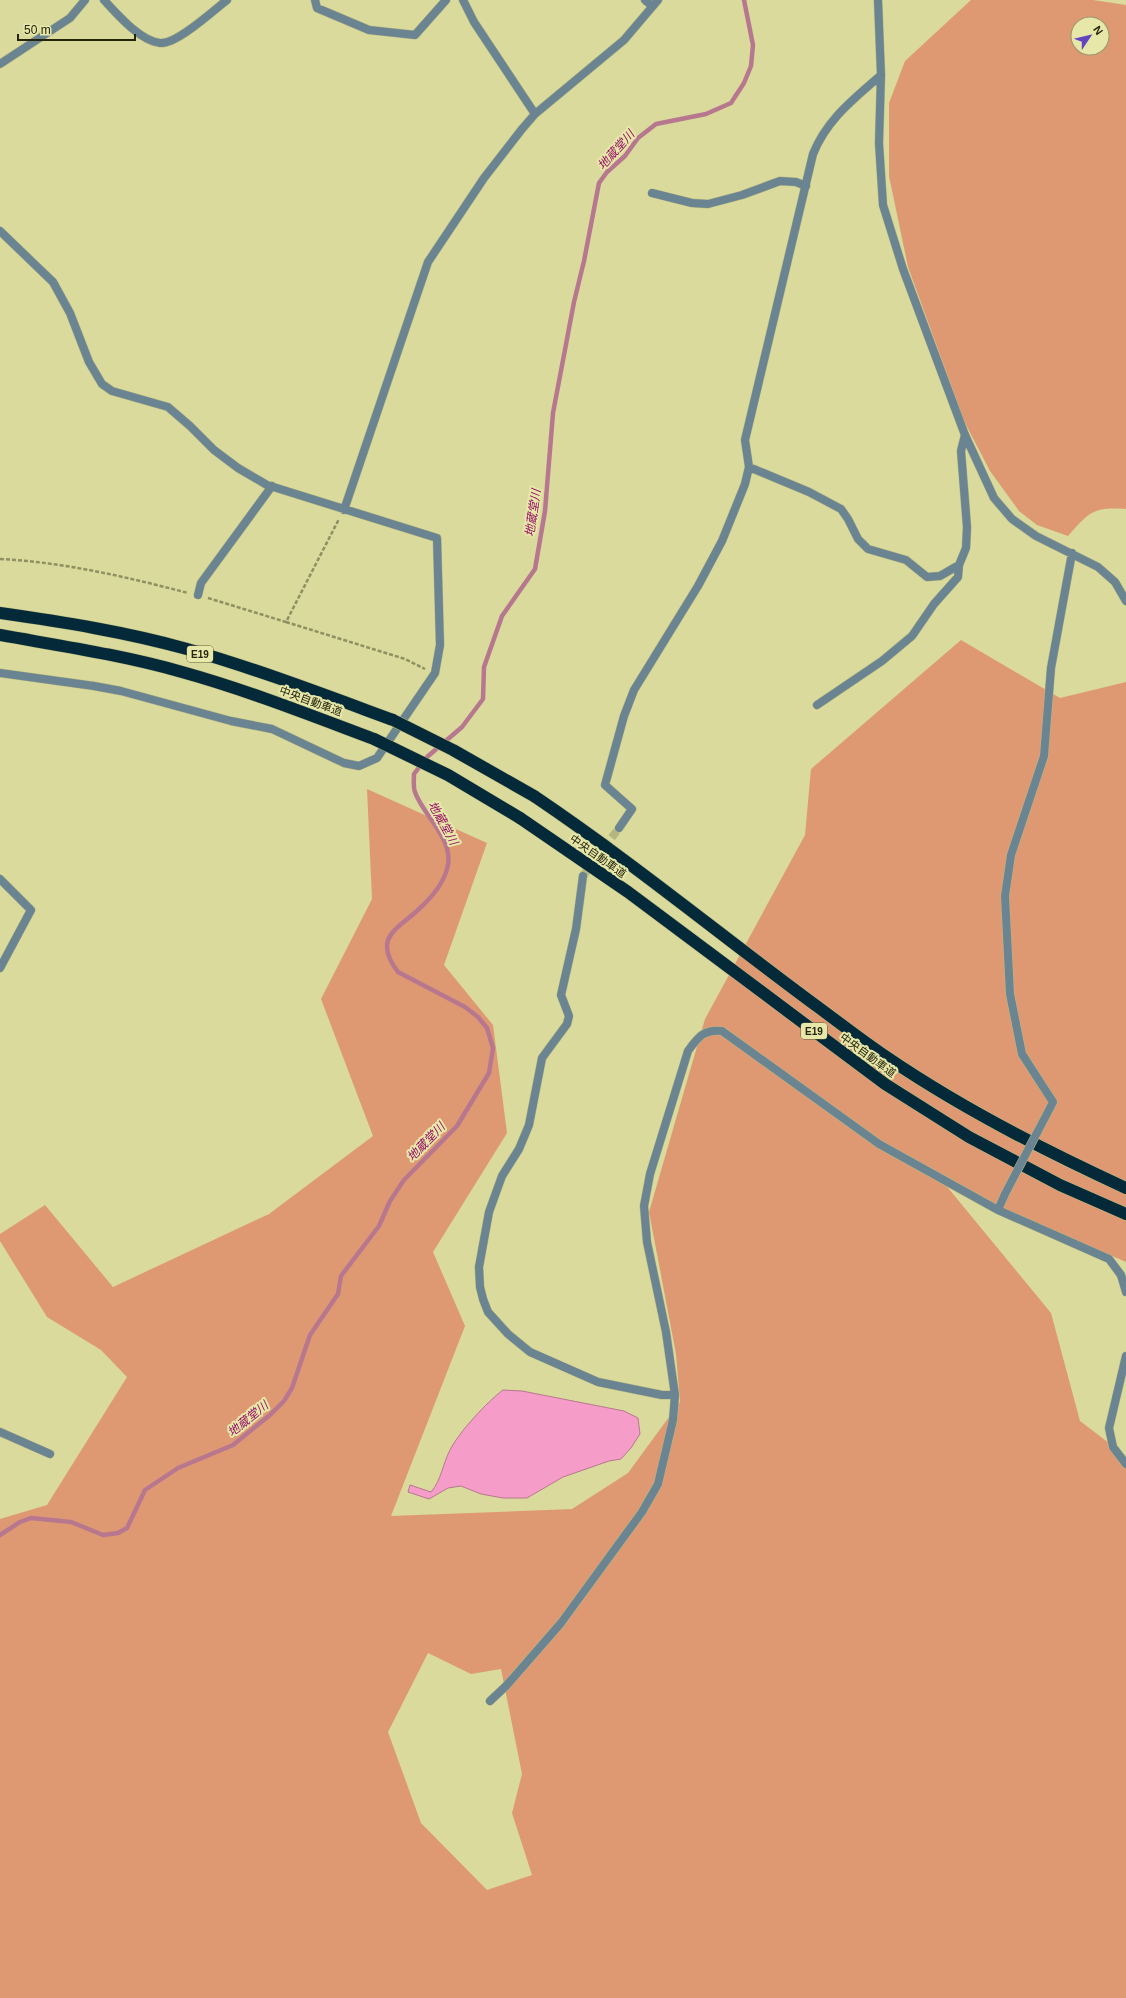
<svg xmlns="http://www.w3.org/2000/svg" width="1126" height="1998" font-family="Arial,'Noto Sans JP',sans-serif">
	<rect width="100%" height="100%" fill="#d9da9c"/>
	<path fill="#df9972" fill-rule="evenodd" d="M971,0h122l33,5v504c-34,-2 -36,3 -58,27l-31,-11 -18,-14 -29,-40 -26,-50 -56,-154 -19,-91v-73l16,-42zM1078,24h24v24h-24z
		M961,640l99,58 66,-16v580l-182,-79 107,130 29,108 46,35v542h-1126v-479l47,-14 80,-128 -26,-27 -54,-33 -47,-76v-7l45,-29 68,82 156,-73 104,-78 -52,-137 51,-100 -5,-110 120,54 -43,122 49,60 14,108 -74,119 32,74 -74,190 181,-7 56,-36 52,-71 -4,-48 -27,-142 56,-193 100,-184 6,-66zM428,1653l43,21 30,-5 21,105 -10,39 20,62 -45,15 -66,-67 -33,-91z"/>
	<path fill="#f69cc8" stroke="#b7788f" d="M503,1390l19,1 102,20 14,7 2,16 -9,14 -10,11 -12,2 -46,16 -36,21h-24l-22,-4 -20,-8 -13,2 -19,11 -21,-7 2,-7 21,7c10,-11 12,-29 19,-42 9,-18 37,-48 53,-60z"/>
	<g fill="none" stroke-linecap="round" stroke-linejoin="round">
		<path stroke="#b7788f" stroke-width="4.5" d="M0,1535l20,-13 11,-4 40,4 32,13 15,-2 9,-5 18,-38 33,-22 55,-23 37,-30 14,-14 8,-13 18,-53 28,-41 3,-18 38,-50 11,-25 14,-21 53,-54 32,-53 4,-25 -6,-20 -9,-11 -13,-10 -67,-35c-26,-35 -1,-42 21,-63 12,-11 24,-25 28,-40 9,-29 -24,-53 -32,-77 -2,-5 -1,-13 -1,-18l13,-17 35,-30 21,-28 1,-32 18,-51 33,-47 10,-58 8,-98 21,-111 10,-41 15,-78 8,-11 18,-16 13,-18 18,-14 50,-10 25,-11 13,-20 7,-17 2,-21 -9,-45"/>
		<path stroke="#b5b67f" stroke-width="8" stroke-dasharray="8 4" stroke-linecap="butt" d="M583,876l36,-48"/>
		<defs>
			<path id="lane" d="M645,0l7,6
				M652,193l40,10 16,1 34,-9 38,-14 16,1 10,4
				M198,595l3,-12 71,-97"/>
			<path id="street" d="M104,0c13,14 36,41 56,43 16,2 54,-33 67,-43
				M315,0l2,8 52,22 46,5 31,-35
				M463,0l11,22 61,92
				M878,0l3,75 -2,68 4,62 20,64 62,166 29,63 18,21 24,17 62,31 17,15 11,19
				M0,64l70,-46 15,-18
				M0,231l53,51 17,31 19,49 13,22 10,7 56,16 22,19 24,24 24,18 29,17 170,53 3,107 -5,28 -58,85 -18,8 -15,-3 -72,-34 -41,-8 -110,-30 -27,-5 -94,-13
				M749,467l60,25 32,17 7,10 10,20 10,10 38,11 21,17 13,-1 19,-11 7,-17 1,-21 -6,-76 4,-16
				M344,510l84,-248 56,-84 38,-49 13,-15 89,-74 34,-40
				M817,705l65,-44 30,-25 22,-32 24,-27 1,-12
				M619,828l13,-19 -27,-24 19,-69 10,-26 64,-104 24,-45 23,-57 4,-17 -4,-27 68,-286c14,-35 41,-55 68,-79
				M583,876l-7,53 -15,66 8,21 -2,8 -25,34 -13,67 -10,24 -17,27 -13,36 -10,55 1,20 3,12 5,13 20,22 22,18 68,30 64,13h13
				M0,879l31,31 -31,58
				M1050,1108l3,-6 -31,-48 -12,-60 -5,-98 6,-41 33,-99 7,-88 21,-115
				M998,1210l7,-16
				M1126,1356l-17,72 4,19 13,17
				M0,1432l50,22
				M490,1701l16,-15 55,-63 81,-111 16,-28 15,-64 2,-25 -9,-63 -19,-90 -3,-36 6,-32 38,-123c10,-14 16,-22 34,-20l157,113 119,66 111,49 12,16 5,17"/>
			<path id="highway" d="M0,613c63,9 126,19 187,36 70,20 138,46 206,71
				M0,635c61,11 122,20 182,37 65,18 128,43 192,67
				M534,796c98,66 189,141 284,211 23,17 46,35 70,51 75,51 155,92 238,130
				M520,818l108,74 257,192 84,53 91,48 66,29"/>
		</defs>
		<use href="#lane" stroke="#b8b982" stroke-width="9"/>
		<use href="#street" stroke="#b8b982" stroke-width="9"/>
		<use href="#highway" stroke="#b8b982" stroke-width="13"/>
		<path stroke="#8f9061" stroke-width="2.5" stroke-dasharray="4 2" stroke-linecap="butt" d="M0,559c63,3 127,18 188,34
			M208,598l78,24 53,-103
			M286,622l119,37 20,10"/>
		<use href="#lane" stroke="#6a8492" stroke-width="8"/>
		<use href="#street" stroke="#6a8492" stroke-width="8"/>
		<use href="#highway" stroke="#042938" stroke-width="12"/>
		<defs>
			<path id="street-bridge" d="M1005,1194l45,-86"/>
			<path id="highway-bridge" d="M393,720l60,30 81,46
				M374,739l74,36 72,43"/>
		</defs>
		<use href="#street-bridge" stroke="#b8b982" stroke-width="9" stroke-linecap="butt"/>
		<use href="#highway-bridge" stroke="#b8b982" stroke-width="13" stroke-linecap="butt"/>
		<use href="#street-bridge" stroke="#6a8492" stroke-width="8"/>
		<use href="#highway-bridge" stroke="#042938" stroke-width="12"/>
	</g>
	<g text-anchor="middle" stroke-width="4" stroke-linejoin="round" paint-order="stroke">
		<g fill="#e6e7a9" stroke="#5e5e3a" stroke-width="1">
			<rect x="187" y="646" width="26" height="16" rx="3"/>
			<rect x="801" y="1023" width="26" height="16" rx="3"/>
		</g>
		<g font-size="10" font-weight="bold" fill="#24240b">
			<text x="200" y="658">E19</text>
			<text x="814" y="1035">E19</text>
		</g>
		<g font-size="11" fill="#24240b" stroke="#e6e7a9">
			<text transform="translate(311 701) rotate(20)" y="4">中央自動車道</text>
			<text transform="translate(598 856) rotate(35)" y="4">中央自動車道</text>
			<text transform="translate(868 1055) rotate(36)" y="4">中央自動車道</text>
		</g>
		<g font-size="12" font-style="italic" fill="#970f65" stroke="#e6e7a9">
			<text transform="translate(616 150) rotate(-48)" y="4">地蔵堂川</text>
			<text transform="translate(533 513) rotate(-82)" y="4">地蔵堂川</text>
			<text transform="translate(443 823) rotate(61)" y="4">地蔵堂川</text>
			<text transform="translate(426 1142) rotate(-46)" y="4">地蔵堂川</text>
			<text transform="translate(248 1419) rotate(-39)" y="4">地蔵堂川</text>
		</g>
	</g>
	<g transform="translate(1090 36) rotate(55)"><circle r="19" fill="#e6e7a9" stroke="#98996a"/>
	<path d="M0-3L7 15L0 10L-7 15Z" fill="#6346bf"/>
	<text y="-6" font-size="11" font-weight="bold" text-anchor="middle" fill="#24240b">N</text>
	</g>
	<path d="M18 34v6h117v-6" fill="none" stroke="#24240b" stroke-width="2"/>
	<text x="24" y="34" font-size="12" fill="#24240b" stroke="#e6e7a9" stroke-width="3" paint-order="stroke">50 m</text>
</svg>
